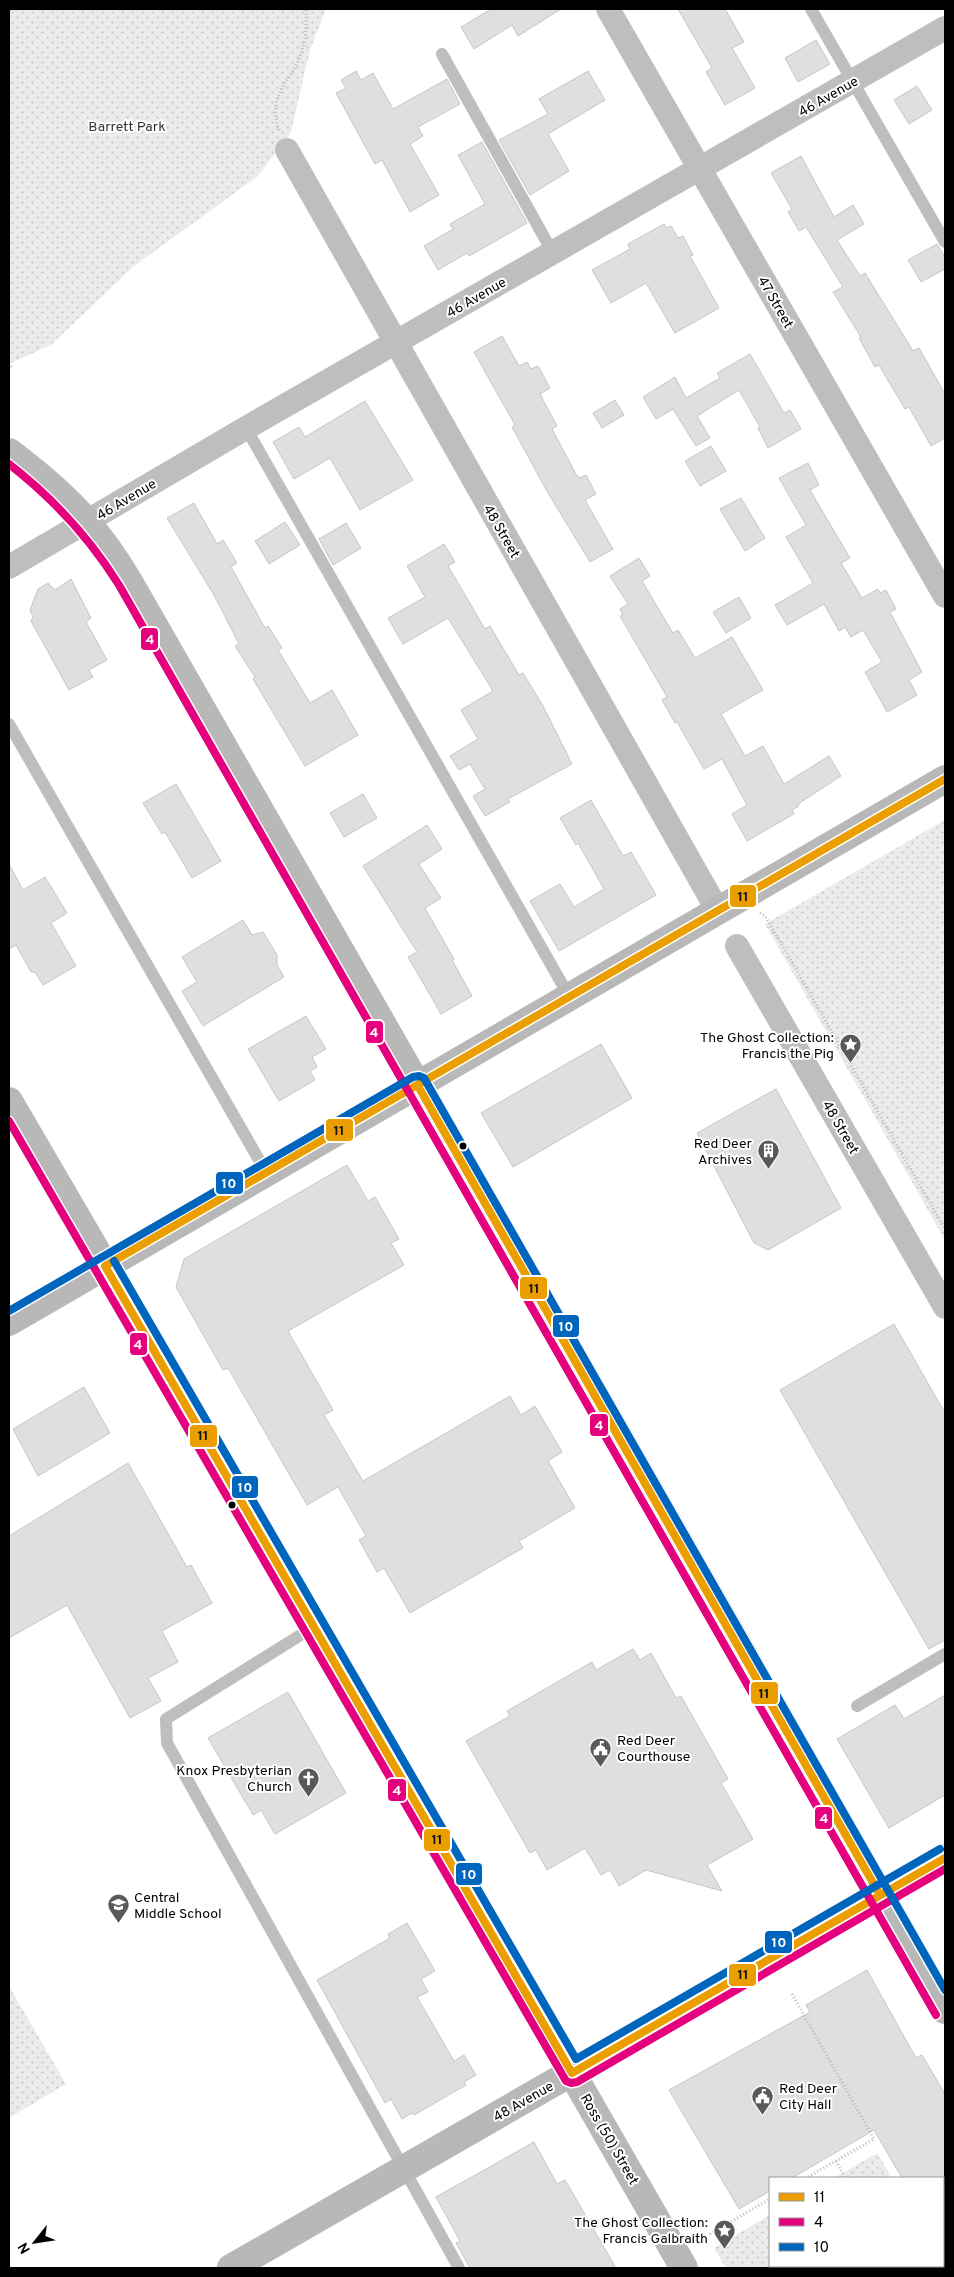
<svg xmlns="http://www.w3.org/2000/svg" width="954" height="2277" font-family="Overpass,sans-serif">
	<defs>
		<pattern id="park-dots" width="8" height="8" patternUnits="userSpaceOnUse" patternTransform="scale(1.25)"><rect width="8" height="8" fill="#ebebeb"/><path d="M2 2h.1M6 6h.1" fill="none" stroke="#c8c8c8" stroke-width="1.8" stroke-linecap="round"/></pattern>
	</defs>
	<rect width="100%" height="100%" fill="#fff"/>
	<path fill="url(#park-dots)" d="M9,9h317l-16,41 -19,82 -33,44 -124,90 -83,79 -42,19z
		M945,820v420l-180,-316z
		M9,1986l57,98 -57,34z
		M877,2153l15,25h-58z
		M770,2215v51h173v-4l2,-1v7h-219l-12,-20z"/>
	<path fill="#dfdfdf" stroke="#c6c6c6" d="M491,9h70l-43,27 -6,-11 -38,24 -13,-22z
		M678,9h47l19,33 -12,6 23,40 -30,17 -19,-33 6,-4z
		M816,40l14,24 -32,18 -13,-24z
		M356,71l5,9 12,-7 20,36 54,-30 13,25 -42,23 5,9 -13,8 29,51 -29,17 -28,-52 -7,4 -39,-71 10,-5 -5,-8z
		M588,71l17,29 -57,34 21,37 -39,24 -31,-55 49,-26 -9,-15z
		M917,86l15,24 -23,14 -15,-24z
		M482,142l45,81 -58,33 -2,-3 -29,17 -14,-24 29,-17 -3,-5 35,-20 -27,-49z
		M801,156l33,61 19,-12 11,19 -27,16 23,36 5,-3 48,78 6,-3 26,46v44l-14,8 -22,-39 -4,2 -26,-44 -4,2 -16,-29 2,-1 -28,-45 10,-5 -37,-60 -7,4 -11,-19 4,-3 -21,-36z
		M664,224l2,4 5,-2 7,12 5,-2 10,19 -3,1 29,52 -44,25 -29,-50 -35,20 -19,-33 38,-21 -2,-5z
		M937,244l8,13v12l-24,13 -13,-22z
		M502,336l17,30 8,-4 4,7 7,-3 12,22 -10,6 17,32 -5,3 25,47 3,2 6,-3 10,19 -11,6 28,49 -23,13 -42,-69 -36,-66 3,-2 -41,-73z
		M750,354l34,59 6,-3 11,19 -33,19 -10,-20 2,-1 -21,-37 -42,26 13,22 -14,8 -23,-37 -17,10 -13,-22 32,-20 11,21 34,-20 -3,-5z
		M615,400l9,15 -22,13 -9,-15z
		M365,401l48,79 -53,30 -30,-52 -36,21 -21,-37 26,-15 6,10z
		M711,446l15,25 -26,15 -15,-25z
		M808,463l11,22 -9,5 40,68 -9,5 21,35 16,-9 2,4 6,-3 10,19 -6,3 32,60 -13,8 8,15 -30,17 -22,-40 17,-10 -19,-32 -12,7 -6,-10 -6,4 -15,-27 -37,21 -12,-20 38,-22 -27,-46 20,-12 -27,-47z
		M741,498l24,40 -20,13 -25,-42z
		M194,503l23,41 6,-4 14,23 -6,4 34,61 3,-2 14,22 -4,2 32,53 22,-13 26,45 -53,31 -52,-87 2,-2 -20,-31 4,-2 -25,-49 -47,-77z
		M285,522l15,23 -31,19 -14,-23z
		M346,523l15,25 -28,17 -14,-26z
		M444,544l11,18 -7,4 37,63 5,-3 29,49 4,-2 20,33 29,58 -64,35 2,3 -25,14 -12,-20 12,-7 -15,-25 -11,6 -9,-14 28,-17 -17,-29 32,-19 -45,-73 -45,26 -15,-26 37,-21 -18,-31z
		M639,558l11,18 -8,5 31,52 5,-3 17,28 37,-21 31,53 -42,24 24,42 18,-10 21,38 45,-28 12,20 -43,28 1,2 -7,4 2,4 -47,27 -15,-27 15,-9 -25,-46 -18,10 -27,-47 -2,1 -13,-23 5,-3 -47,-81 3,-1 -3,-6 8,-5 -18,-28z
		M71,579l20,39 -5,4 21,38 -18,10 4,7 -24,13 -38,-69 2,-4 -3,-7 8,-21 10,-6 7,7z
		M739,597l12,21 -25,15 -13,-21z
		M176,784l45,77 -29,17 -27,-46 -3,2 -19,-31z
		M363,794l14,24 -33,19 -14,-24z
		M591,800l32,56 8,-4 25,43 -97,56 -29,-50 30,-17 14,23 30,-18 -26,-46 -2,2 -16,-27z
		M427,825l15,24 -23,15 22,34 -16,10 29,51 -2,1 20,36 -31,18 -33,-57 9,-5 -54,-86z
		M9,864l14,26 22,-13 22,36 -16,10 25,43 -33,19 -8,-13h-4l-15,-27 -7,4z
		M243,920l9,15 11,-3 14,23v10l7,12 -81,49 -21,-35 15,-9 -15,-25z
		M306,1016l20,33 -14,8 5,10 -7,4 5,9 -36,21 -31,-52z
		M601,1044l31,54 -119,69 -32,-54z
		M776,1089l65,119 -73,42 -14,-7 -57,-110z
		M347,1165l21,36 7,-4 24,42 -8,4 13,22 -116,66 45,79 -9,5 39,66 147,-85 11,19 14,-9 27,46 -14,9 27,47 -56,33 4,7 -113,65 -26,-45 -7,4 -18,-32 7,-4 -28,-49 -31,18 -79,-137 -5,2 -47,-83 8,-28z
		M894,1324l51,89v227l-16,9 -149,-259z
		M84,1387l26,46 -72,43 -25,-47z
		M128,1463l59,104 4,-2 21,38 -50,28 16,31 -30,16 13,23 -31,17 -63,-113 -58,33v-102z
		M633,1649l7,11 11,-7 25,45 5,-2 47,83 -7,4 32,56 -46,26 15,26 -76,-21 -27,16 -9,-16 -9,5 -16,-27 -38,22 -11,-20 -6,3 -64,-112 44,-25 -3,-5 85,-49 4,8z
		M288,1692l58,101 -71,41 -14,-24 -8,5 -45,-77z
		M945,1695v100l-56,33 -52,-89 58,-34 9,14z
		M407,1923l28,48 -14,8 7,13 -11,5 37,64 10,-6 12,20 -12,7 2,3 -52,30 -2,-2 -10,6 -11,-20 -6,4 -68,-123 73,-42 -2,-4z
		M867,1970l49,88 6,-3 23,39v84h-43l-28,-48 -82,48h-22v13l-31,18 -70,-119 141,-78 -4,-7z
		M534,2142l23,42 8,-4 51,88h-146l-14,-25 4,-2 -24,-44z"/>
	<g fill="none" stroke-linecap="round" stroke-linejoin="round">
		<path stroke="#b9b9b9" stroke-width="3" stroke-dasharray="1 2.5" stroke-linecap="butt" d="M279,130c-13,-36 13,-48 23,-79 5,-14 4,-28 4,-42
			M9,363l3,5
			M760,913l5,3 16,27 164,286
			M792,1994l82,145 -68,39
			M836,2161l9,17
			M710,2234l60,-35
			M896,2266l1,2"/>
		<path stroke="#bebebe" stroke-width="12" d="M811,9l134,233
			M442,54l111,199
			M246,428l324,570
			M9,724l257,448
			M315,1626l-149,93 1,24 292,525
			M857,1706l88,-52"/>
		<path stroke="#bebebe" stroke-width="24" d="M608,9l337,587
			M287,150l431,761
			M9,567l237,-139 699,-400
			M737,946l208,361"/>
		<path stroke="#b8b8b8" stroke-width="28" d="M9,452c53,40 84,70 119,128l616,1075 201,355
			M9,1101l306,525 369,642
			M9,1322l936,-543
			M231,2268l714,-410"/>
		<defs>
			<path id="bus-1" d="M945,779l-840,487 467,807 373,-215
				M418,1086l462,809"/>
			<path id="bus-2" d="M9,464c45,35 80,73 110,121l817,1430
				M9,1121l557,960 5,2 6,-1 368,-213"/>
			<path id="bus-3" d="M114,1261l462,798 364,-210
				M9,1311l404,-234 6,-1 5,2 521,912"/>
		</defs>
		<use href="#bus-1" stroke="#fff" stroke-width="11"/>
		<use href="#bus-2" stroke="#fff" stroke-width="11"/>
		<use href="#bus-3" stroke="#fff" stroke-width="11"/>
		<use href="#bus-1" stroke="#eb9e00" stroke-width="8"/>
		<use href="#bus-2" stroke="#e5007d" stroke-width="8"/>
		<use href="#bus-3" stroke="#0065bd" stroke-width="8"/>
	</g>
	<defs>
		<symbol id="sight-pin" viewBox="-11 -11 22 30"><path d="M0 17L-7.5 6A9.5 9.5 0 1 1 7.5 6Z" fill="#595959" stroke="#fff"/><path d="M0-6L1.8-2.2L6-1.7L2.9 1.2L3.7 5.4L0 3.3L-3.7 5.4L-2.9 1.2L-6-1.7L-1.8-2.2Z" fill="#fff"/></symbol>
		<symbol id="building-pin" viewBox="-11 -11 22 30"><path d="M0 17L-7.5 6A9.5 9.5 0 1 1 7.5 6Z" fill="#595959" stroke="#fff"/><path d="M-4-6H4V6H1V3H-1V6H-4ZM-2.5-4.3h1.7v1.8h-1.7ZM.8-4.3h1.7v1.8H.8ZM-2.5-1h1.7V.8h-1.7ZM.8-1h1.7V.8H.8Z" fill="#fff"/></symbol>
		<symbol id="civic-pin" viewBox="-11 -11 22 30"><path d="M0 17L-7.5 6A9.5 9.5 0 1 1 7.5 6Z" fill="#595959" stroke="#fff"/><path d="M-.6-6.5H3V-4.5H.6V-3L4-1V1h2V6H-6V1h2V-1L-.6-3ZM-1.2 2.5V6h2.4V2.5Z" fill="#fff"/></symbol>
		<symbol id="church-pin" viewBox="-11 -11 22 30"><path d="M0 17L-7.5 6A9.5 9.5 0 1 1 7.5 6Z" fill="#595959" stroke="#fff"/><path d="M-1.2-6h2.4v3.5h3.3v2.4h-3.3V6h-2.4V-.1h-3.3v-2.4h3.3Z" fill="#fff"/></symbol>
		<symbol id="school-pin" viewBox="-11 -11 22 30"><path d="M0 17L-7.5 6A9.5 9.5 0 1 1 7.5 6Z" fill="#595959" stroke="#fff"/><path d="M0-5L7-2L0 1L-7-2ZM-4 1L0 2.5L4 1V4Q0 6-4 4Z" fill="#fff"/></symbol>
	</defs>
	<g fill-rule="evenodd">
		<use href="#sight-pin" x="838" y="1032" width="25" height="34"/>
		<use href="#building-pin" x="756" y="1138" width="25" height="34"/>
		<use href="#civic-pin" x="588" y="1736" width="25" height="34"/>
		<use href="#church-pin" x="296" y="1766" width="25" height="34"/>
		<use href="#school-pin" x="106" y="1892" width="25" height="34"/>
		<use href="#civic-pin" x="750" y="2084" width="25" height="34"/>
		<use href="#sight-pin" x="712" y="2218" width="25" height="34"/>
	</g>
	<g fill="#000" stroke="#fff" stroke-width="2">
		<circle cx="463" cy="1146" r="4.5"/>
		<circle cx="232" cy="1505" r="4.5"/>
	</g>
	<g text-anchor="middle" stroke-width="4" stroke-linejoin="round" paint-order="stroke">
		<g font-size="14" fill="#000" stroke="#fff">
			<text transform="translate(828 96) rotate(-30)" y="5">46 Avenue</text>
			<text transform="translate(476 297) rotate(-30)" y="5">46 Avenue</text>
			<text transform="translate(776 302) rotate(60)" y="5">47 Street</text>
			<text transform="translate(126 499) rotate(-31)" y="5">46 Avenue</text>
			<text transform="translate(502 531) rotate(60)" y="5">48 Street</text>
			<text transform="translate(841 1127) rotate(60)" y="5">48 Street</text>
			<text transform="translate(523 2101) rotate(-30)" y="5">48 Avenue</text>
			<text transform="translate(610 2139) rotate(60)" y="5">Ross (50) Street</text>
		</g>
		<g font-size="14" fill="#323232" stroke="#fff">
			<text x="127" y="131">Barrett Park</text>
		</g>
		<g font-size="14" fill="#000" stroke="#fff" text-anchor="end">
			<text x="834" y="1042">The Ghost Collection:<tspan x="834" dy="16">Francis the Pig</tspan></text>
			<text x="752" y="1148">Red Deer<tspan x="752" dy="16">Archives</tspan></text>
			<text x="617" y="1745" text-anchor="start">Red Deer<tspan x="617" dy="16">Courthouse</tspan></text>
			<text x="292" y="1775">Knox Presbyterian<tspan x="292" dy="16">Church</tspan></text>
			<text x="134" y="1902" text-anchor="start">Central<tspan x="134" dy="16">Middle School</tspan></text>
			<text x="779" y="2093" text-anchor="start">Red Deer<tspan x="779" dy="16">City Hall</tspan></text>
			<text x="708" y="2227">The Ghost Collection:<tspan x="708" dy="16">Francis Galbraith</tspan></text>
		</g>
	</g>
	<g stroke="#fff" stroke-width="2">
		<rect x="140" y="627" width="19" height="24" rx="5" fill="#e5007d"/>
		<rect x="729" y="884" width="28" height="24" rx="5" fill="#eb9e00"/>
		<rect x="365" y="1020" width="19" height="24" rx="5" fill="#e5007d"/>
		<rect x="325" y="1118" width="29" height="24" rx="5" fill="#eb9e00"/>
		<rect x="215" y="1171" width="29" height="24" rx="5" fill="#0065bd"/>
		<rect x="519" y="1276" width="29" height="24" rx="5" fill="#eb9e00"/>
		<rect x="552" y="1314" width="28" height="24" rx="5" fill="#0065bd"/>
		<rect x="129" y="1332" width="19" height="24" rx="5" fill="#e5007d"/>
		<rect x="589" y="1413" width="20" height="24" rx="5" fill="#e5007d"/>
		<rect x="189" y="1424" width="29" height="24" rx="5" fill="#eb9e00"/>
		<rect x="231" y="1475" width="28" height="24" rx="5" fill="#0065bd"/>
		<rect x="750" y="1681" width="29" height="24" rx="5" fill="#eb9e00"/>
		<rect x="387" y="1778" width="20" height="24" rx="5" fill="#e5007d"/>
		<rect x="814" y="1806" width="19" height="24" rx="5" fill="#e5007d"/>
		<rect x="423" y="1828" width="28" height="24" rx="5" fill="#eb9e00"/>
		<rect x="455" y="1862" width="28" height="24" rx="5" fill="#0065bd"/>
		<rect x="764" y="1930" width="29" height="24" rx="5" fill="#0065bd"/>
		<rect x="728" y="1963" width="29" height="24" rx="5" fill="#eb9e00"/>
	</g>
	<g font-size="14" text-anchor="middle" font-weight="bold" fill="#fff">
		<text x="150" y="644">4</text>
		<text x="374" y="1037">4</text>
		<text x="229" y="1188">10</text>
		<text x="566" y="1331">10</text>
		<text x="138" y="1349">4</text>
		<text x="599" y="1430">4</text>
		<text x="245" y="1492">10</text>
		<text x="397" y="1795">4</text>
		<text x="824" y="1823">4</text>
		<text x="469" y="1879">10</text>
		<text x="779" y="1947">10</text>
	</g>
	<g font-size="14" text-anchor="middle" font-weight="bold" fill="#111">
		<text x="743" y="901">11</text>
		<text x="339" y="1135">11</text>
		<text x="534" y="1293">11</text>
		<text x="203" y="1440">11</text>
		<text x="764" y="1698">11</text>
		<text x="437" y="1844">11</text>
		<text x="743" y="1979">11</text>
	</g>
	<rect width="954" height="2277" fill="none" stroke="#000000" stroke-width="20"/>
	<rect x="769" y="2177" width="175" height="90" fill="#ffffff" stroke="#999999"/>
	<rect x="779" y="2193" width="25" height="8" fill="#eb9e00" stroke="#999999"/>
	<text x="814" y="2202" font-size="15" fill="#000000">11</text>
	<rect x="779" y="2218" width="25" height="8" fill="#e5007d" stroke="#999999"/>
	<text x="814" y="2227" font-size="15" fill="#000000">4</text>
	<rect x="779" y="2243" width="25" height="8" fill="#0065bd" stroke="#999999"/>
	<text x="814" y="2252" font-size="15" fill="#000000">10</text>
	<g transform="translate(35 2242) rotate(240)" stroke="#ffffff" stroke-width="4" paint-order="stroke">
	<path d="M0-4L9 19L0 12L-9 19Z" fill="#000000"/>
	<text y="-8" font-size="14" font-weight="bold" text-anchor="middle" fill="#000000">N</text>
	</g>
</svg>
